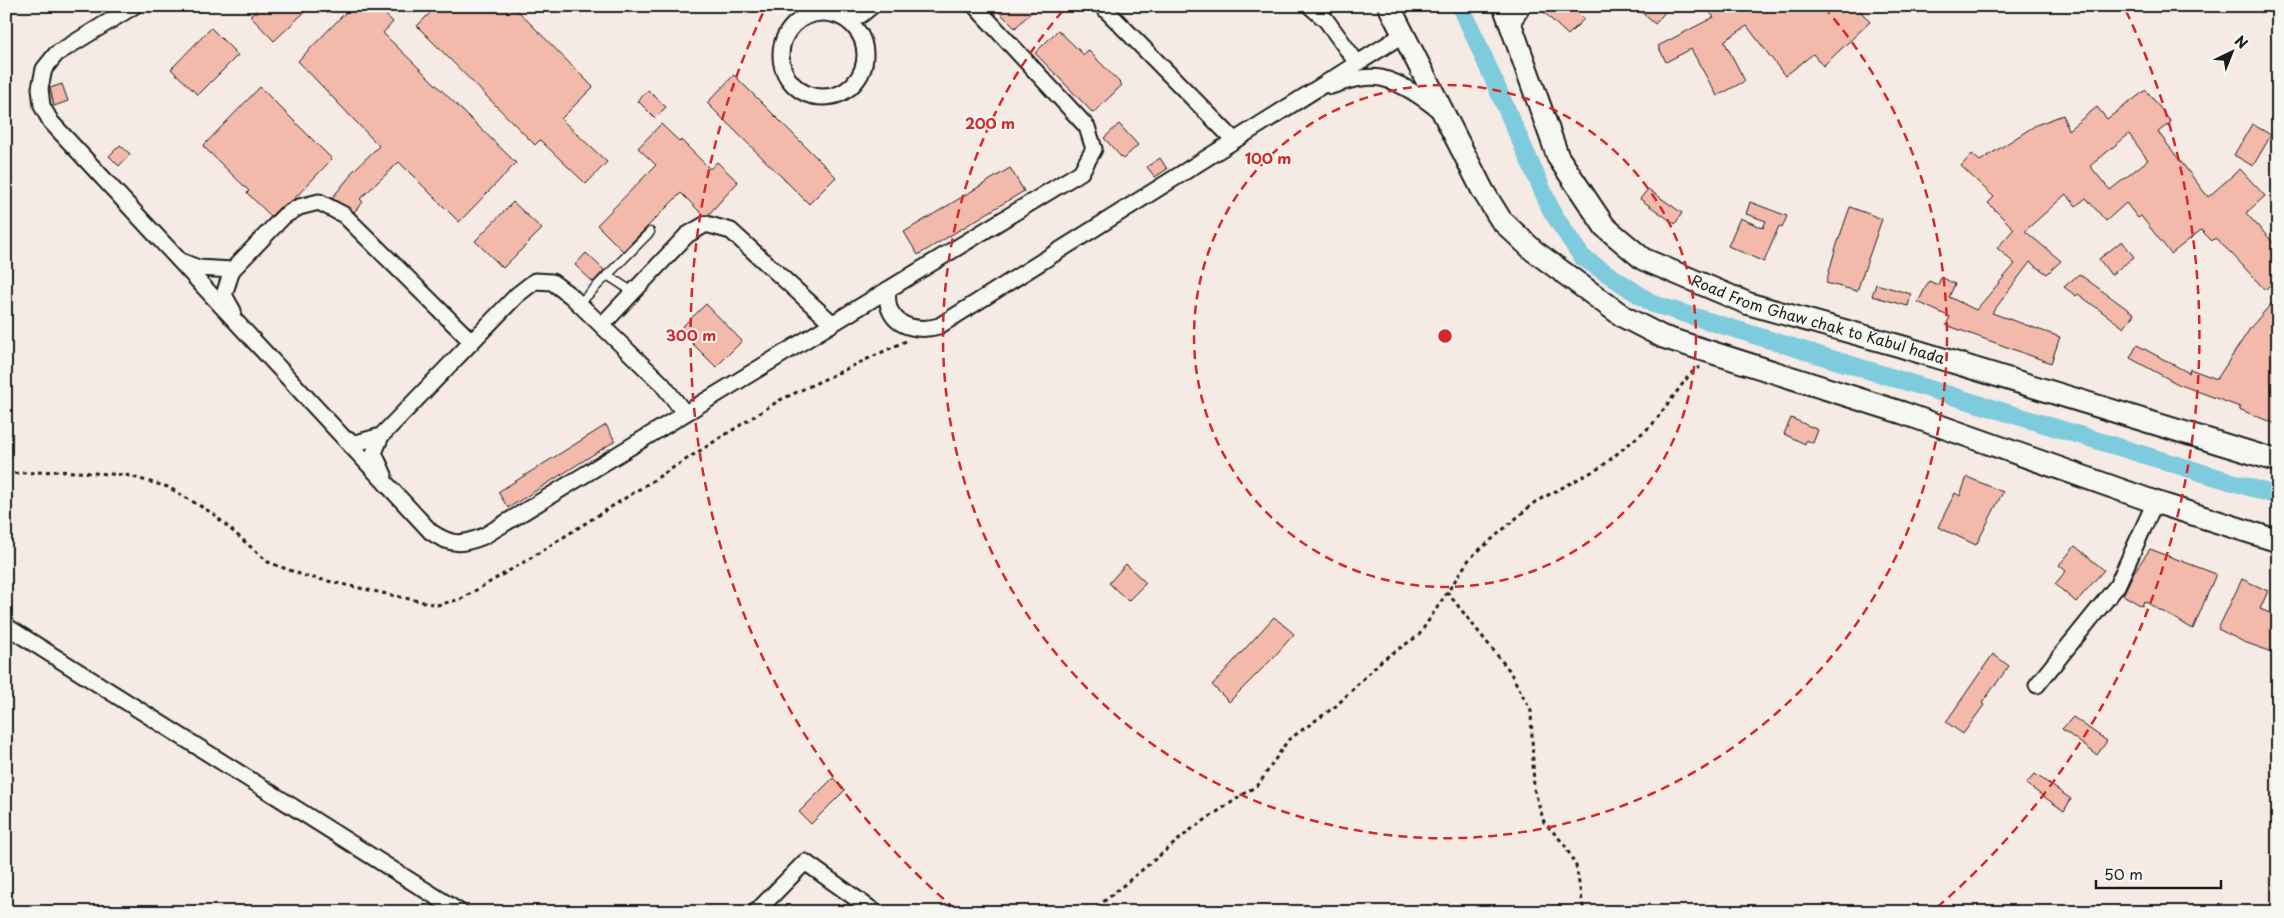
<svg xmlns="http://www.w3.org/2000/svg" width="2284" height="918" font-family="'Playpen Sans',sans-serif">
	<rect width="100%" height="100%" fill="#f5eae4"/>
	<filter id="ink" filterUnits="userSpaceOnUse"><feTurbulence type="fractalNoise" baseFrequency=".02" numOctaves="2"/><feDisplacementMap in="SourceGraphic" scale="10" xChannelSelector="R" yChannelSelector="G"/><feConvolveMatrix kernelMatrix="1 2 1 2 8 2 1 2 1" color-interpolation-filters="sRGB"/></filter>
	<g filter="url(#ink)">
		<g fill="none" stroke-linecap="round" stroke-linejoin="round">
			<path stroke="#7ecbde" stroke-width="18" d="M1461,6l91,206 30,45 71,47 625,192"/>
		</g>
		<path fill="#f3b9ab" stroke="#1c1c1c" fill-rule="evenodd" d="M260,6h51l-37,35 -24,-25z
			M352,6h25l16,16 -10,11 133,130 -57,59 -60,-60 -39,37 3,3 -9,10 -22,-14 19,-23 -1,-1 29,-28 -81,-85z
			M437,6h76l80,81 -32,32 46,43 -21,22 -46,-44 -5,5 -118,-119z
			M993,6h45l-23,22z
			M1537,6h34l13,13 -16,16z
			M1634,6h36l-15,18z
			M1703,6h153l14,16 -47,44 -10,-12 -28,22 -38,-50 -23,15 21,40 -28,15 -26,-47 -25,13 -8,-16 56,-29z
			M211,28l27,27 -40,40 -27,-26z
			M1058,30l26,25 4,-5 34,35 -29,28 -58,-60z
			M734,75l102,102 -27,27 -102,-101z
			M62,84l6,17 -14,5 -4,-18z
			M260,87l72,72 -39,41 -14,8 -8,8 -24,-23 2,-2 -46,-45z
			M648,90l18,17 -11,11 -17,-17z
			M2146,90l25,32 -13,10 50,65 32,-28 25,27 -19,17 32,35v29l-13,13 -33,-36 -17,-16 -3,3 -11,-11 -30,24 -30,-38 -3,2 -12,-15 -20,18 -20,-23 -10,8 -10,-12 -41,37 36,30 -14,13 -17,-12 -38,51 68,24 -9,26 -105,-38 4,-8 -32,-15 11,-21 9,4 3,-8 14,7 -6,13 27,13 39,-46 -18,-16 17,-19 -26,-26 6,-6 -33,-31 11,-12 8,7 56,-36 27,-10 5,15 29,-23 10,12zM2129,134l19,26 -38,30 -20,-24z
			M661,124l19,18 1,-2 29,29 7,-7 21,20 -30,33h-5l-22,-22 -58,58 -26,-26 59,-60 -18,-17z
			M1119,124l19,21 -15,14 -19,-21z
			M2252,124l19,11 -18,31 -19,-11z
			M120,145l10,9 -11,12 -10,-10z
			M1160,158l7,11 -12,8 -8,-10z
			M1010,168l14,23 -106,64 -14,-23z
			M1648,189l34,24 -7,11 -35,-25z
			M513,202l29,27 -39,39 -28,-27z
			M1750,202l37,14 -5,12 -3,-2 -15,36 -36,-16 12,-28 23,10 3,-7 -20,-7z
			M1850,207l32,12 -25,72 -31,-8 9,-33z
			M2122,241l12,16 -23,18 -12,-16z
			M586,253l18,17 -11,12 -18,-17z
			M2079,274l55,40 -10,14 -46,-34 -2,2 -12,-9z
			M1876,284l35,10 -3,12 -36,-10z
			M2278,296v129l-39,-16 1,-2 -62,-23 -48,-26 7,-13 52,28 1,-4 27,10 34,-52z
			M706,304l36,37 -26,26 -37,-37z
			M1791,418l27,12 -5,13 -7,-3 -1,4 -21,-10z
			M606,425l9,16 -107,67 -10,-16z
			M1967,477l36,15 -27,53 -38,-18 17,-34 5,3z
			M2075,546l29,24 -28,32 -21,-18 11,-13 -7,-6z
			M2150,549l66,25 -23,55 -49,-28 -2,5 -19,-11 11,-23z
			M1126,564l20,19 -18,18 -19,-18z
			M2242,579l26,12 -8,18 18,7v38l-34,-12 -26,-13z
			M1274,617l20,17 -22,25 -43,43 -17,-17z
			M1993,654l16,12 -27,37 2,2 -21,29 -17,-12z
			M2073,717l34,24 -10,14 -35,-26z
			M2035,774l36,25 -7,12 -38,-27z
			M833,778l12,12 -34,34 -12,-12z"/>
		<g fill="none" stroke-linecap="round" stroke-linejoin="round">
			<defs>
				<path id="lane" d="M607,275l26,17
					M579,304l71,-72"/>
				<path id="street" d="M134,6l-78,48 -12,15 -4,19 2,18 9,16 380,410c21,14 31,13 53,4l597,-364 13,-23 -7,-22 -112,-121
					M1102,6l132,134
					M1310,6l16,14 31,43
					M781 55a42 42 0 1 1 84 0a42 42 0 1 1-84 0Z
					M840,15h21l11,-9
					M1510,26l13,-20
					M1331,86c14,-5 34,-11 50,-8 21,5 44,21 61,35
					M183,262l15,6 34,2
					M887,290c1,6 0,15 3,20 8,19 32,21 49,16l465,-292
					M233,311l-9,-16 8,-25 52,-54 15,-9 20,-5 25,13 128,127
					M602,325l85,-90 19,-11 25,7 101,92
					M345,439l11,4 25,-7
					M384,475l-10,-22 7,-17 136,-141 18,-14 17,1 19,14 91,88 22,28
					M6,626l454,286
					M2037,685l80,-99 38,-84
					M756,912l49,-50 70,50"/>
				<g id="secondary">
					<path d="M1389,6l94,185 18,29 33,31 90,66 39,20 240,76 252,89 123,39"/>
					<path id="s1" d="M1504,6l54,151 47,70 38,32 106,45 151,42 378,115"/>
				</g>
			</defs>
			<use href="#lane" stroke="#1c1c1c" stroke-width="11"/>
			<use href="#street" stroke="#1c1c1c" stroke-width="19"/>
			<use href="#secondary" stroke="#1c1c1c" stroke-width="25"/>
			<path stroke="#1c1c1c" stroke-width="3" stroke-dasharray="4 4" stroke-linecap="butt" d="M6,474l53,-3 67,4 42,12 44,26 56,49 37,14 132,29 24,-6 68,-40 251,-159 126,-59
				M1447,592l62,78 22,41 3,78 10,33 20,22 12,22 8,46
				M1091,912l102,-84 66,-44 29,-44 48,-34 45,-45 38,-26 51,-77 65,-56 66,-35 51,-42 38,-51 10,-7"/>
			<use href="#lane" stroke="#f6f6f2" stroke-width="8"/>
			<use href="#street" stroke="#f6f6f2" stroke-width="15"/>
			<use href="#secondary" stroke="#f6f6f2" stroke-width="21"/>
		</g>
	</g>
	<g fill="none" stroke="#d62828" stroke-width="2.5" stroke-dasharray="9 6">
		<circle cx="1445" cy="336" r="251"/>
		<path d="M1824 7A502 502 0 1 1 1066 7"/>
		<path d="M955 909A754 754 0 0 1 764 11M2126 11A754 754 0 0 1 1935 909"/>
	</g>
	<g text-anchor="middle" stroke-width="4" stroke-linejoin="round" paint-order="stroke">
		<g font-size="15" fill="#1c1c1c" stroke="#f6f6f2">
			<text dy="5" stroke="none"><textPath href="#s1" startOffset="480">Road From Ghaw chak to Kabul hada</textPath></text>
		</g>
	</g>
	<circle cx="1445" cy="336" r="8" fill="#d62828" stroke="#f6f6f2" stroke-width="2.5"/>
	<g font-size="15" text-anchor="middle" font-weight="bold" fill="#d62828" stroke="#f6f6f2" stroke-width="4" stroke-linejoin="round" paint-order="stroke">
		<text x="990" y="129">200 m</text>
		<text x="1268" y="164">100 m</text>
		<text x="691" y="341">300 m</text>
	</g>
	<rect width="2284" height="918" fill="none" stroke="#f6f6f2" stroke-width="25"/>
	<rect x="12" y="12" width="2259" height="893" fill="none" stroke="#1c1c1c" stroke-width="2" filter="url(#ink)"/>
	<g transform="translate(2232 52) rotate(43)" stroke="#f6f6f2" stroke-width="4" paint-order="stroke">
	<path d="M0-4L9 19L0 12L-9 19Z" fill="#1c1c1c"/>
	<text y="-8" font-size="14" font-weight="bold" text-anchor="middle" fill="#1c1c1c">N</text>
	</g>
	<path d="M2096 880v8h125v-8" fill="none" stroke="#1c1c1c" stroke-width="2.5"/>
	<text x="2104" y="880" font-size="15" fill="#1c1c1c" stroke="#f6f6f2" stroke-width="4" paint-order="stroke">50 m</text>
</svg>
